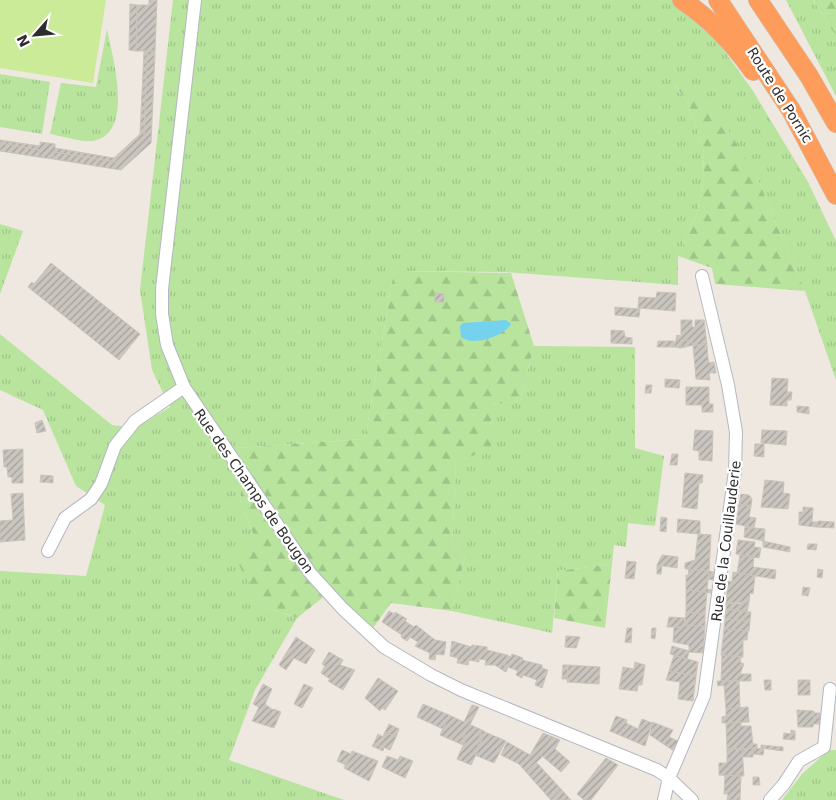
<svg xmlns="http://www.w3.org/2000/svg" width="836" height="800" font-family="'DejaVu Sans',sans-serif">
	<defs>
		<pattern id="grass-tufts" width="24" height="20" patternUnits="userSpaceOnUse" patternTransform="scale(1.25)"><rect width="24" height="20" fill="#b8e49d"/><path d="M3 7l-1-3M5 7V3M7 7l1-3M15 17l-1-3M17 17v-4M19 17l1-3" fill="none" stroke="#9ec488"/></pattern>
		<pattern id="forest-firs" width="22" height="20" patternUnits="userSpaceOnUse" patternTransform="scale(1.25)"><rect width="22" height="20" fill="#b8e49d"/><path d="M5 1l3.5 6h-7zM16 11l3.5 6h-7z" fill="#9ec488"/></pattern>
		<pattern id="building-hatch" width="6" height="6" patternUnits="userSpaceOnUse" patternTransform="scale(1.25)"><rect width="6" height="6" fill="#cac5bf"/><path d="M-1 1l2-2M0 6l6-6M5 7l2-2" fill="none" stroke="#a4a09c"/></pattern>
	</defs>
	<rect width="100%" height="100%" fill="#efe8e0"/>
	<path fill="url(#grass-tufts)" d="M173,0h506l-1,7 40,35 35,49 55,91 28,59v139l-31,-89 -48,-114 -86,-96 17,21 16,49 -1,32 -6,30 -19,43v29l-174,-13 -110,-1 -29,168 -129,9 8,18 -4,34 14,36 8,70 35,12 -42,72 -26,70 115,40h-344v-229l86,5 19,-71 -29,-19 -33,-76 -43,-20v-56l112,91 23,3 35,-21 -18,-37 -12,-80z
		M786,0h27l23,36v60z
		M107,29c5,26 29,106 -15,112 -12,1 -30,-5 -42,-7l11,-51 35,4z
		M0,74l50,8 -8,52 -42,-7z
		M0,224l23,7 -23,63z
		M534,346l101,1v101l29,8 -9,70 -27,-3 -2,24 -12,-2 -2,19 -54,7 -6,62 -100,-22 13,-54 -13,-13 4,-81 34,-15 1,-43 29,-4z
		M829,750h7v50h-54l20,-26z"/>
	<path fill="url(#forest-firs)" d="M813,0h23v36z
		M670,79l43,26 44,72 48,114 -90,-7 -3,-16 -34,-12 19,-43 6,-30 1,-32 -16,-49z
		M394,271l117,2 23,73 -14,55 -29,4v43l-35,15 -4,81 13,13 -13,54 -61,-8 -18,25 -42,-37 -34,27 -35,-12 -24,-43 16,-27 -14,-36 4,-34 -8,-18 129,-9z
		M612,564l-7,64 -51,-10 4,-47z"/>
	<path fill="#cbeb99" d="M0,0h106l-13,83 -93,-15z"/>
	<path fill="#74d2ef" d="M506,320l5,4c-7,12 -38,23 -50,13l-1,-11 3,-3z"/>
	<path fill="url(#building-hatch)" stroke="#cac4b9" d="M149,0h8l-2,51h-19l1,-46h12z
		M130,4l7,1 -1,46 -7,-1z
		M144,51h11v4h-8l-3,81 -28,26 -62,-10 -1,7 -15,-2 1,-7 -39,-7v-3l40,6v-4l15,2v4l59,10 26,-24z
		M147,55h8l-4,88 -30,27 -68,-11 1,-7 62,10 28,-26z
		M0,143l39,7 -1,7 -38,-6z
		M51,263l89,71 -21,26 -91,-73 4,-5 2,2z
		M657,292l19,1 -1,18 -37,-3 1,-11 17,1z
		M435,293l9,1v8h-9z
		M615,307l25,2 -1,8 -24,-2z
		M681,320h11v7h3v-7h9l3,25h-14l-2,-4 -10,-1v8l-7,-1 3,-12 4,1z
		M611,330l13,1 1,6 7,1v6l-21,-1z
		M681,340l10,1 2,4 -12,3z
		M658,341h16v6h-17z
		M693,345h14l1,13 1,5 5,-1 2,11h-7l1,7 -14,-1z
		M772,378l16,1 -1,13h5l-1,8h-4v6l-17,-1z
		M665,379l15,1 -1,8 -14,-1z
		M646,385h6l-1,8h-6z
		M686,387h23v17h4v8h-11v-7h-16z
		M797,406l12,1v7l-12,-2z
		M42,420l4,11 -9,2 -2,-10z
		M695,430l18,1 -1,30 -13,-1v-9l-6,-1z
		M762,430l25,1 -1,14 -25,-2z
		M755,444h9v13l-10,-1z
		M23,449v34h-11v-6h-4l-1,-10h-3l-1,-17z
		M672,454h6l-1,11h-7z
		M685,473l18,2 -1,8h-3l-2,26 -15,-2z
		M41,475l12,1v7l-13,-1z
		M765,480l19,2 -1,11 7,1 -2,15 -27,-2z
		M23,493l2,47 -25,2v-21l13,-1 -2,-26z
		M741,494l8,1 3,4 -1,7 -12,-2z
		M739,504l12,2 -2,11 7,1 -2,10 -18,-4z
		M803,507l10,1 -1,14h6l-1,5 -18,-2v-13h4z
		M661,517l6,1 -1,14 -6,-1z
		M678,519l22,2v13l-23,-2z
		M818,521l16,1v6l-17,-1z
		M745,527l20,2 -1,12 -20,-4z
		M698,534l13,1 -2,36 -24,-2v-6l10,-3z
		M738,540l17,2 -1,5 7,1 -2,10 -23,-4z
		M763,541l27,6v5l-27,-5z
		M808,544h9l-1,6 -9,-1z
		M662,555l16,2 -1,11 -20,-3z
		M740,555l14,1 -1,11 23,3 -1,9 -38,-6z
		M627,561l9,1 -2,17 -9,-1z
		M657,565l5,1 -1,8h-4z
		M689,569l20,2 -2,18 5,1v3l-26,-3v-15l2,1z
		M818,569l5,1 -1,8 -5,-1z
		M709,571l5,1 -1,8 -5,-1z
		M733,572l22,4 -2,18 -3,-1 -1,9 -23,1 2,-22 4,1z
		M803,587l7,1 -2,8 -6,-1z
		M686,590l21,2 -2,22 -19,-2z
		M742,601l7,1 -2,10 -21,-3v-6l15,1z
		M726,609l25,3 -1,9 -25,-2z
		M389,611l5,3 1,-2 12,7 -2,2 9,6 2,-2 19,15 11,2 -2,13 -8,-1 -1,6 -6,-1 1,-6 -15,-7 3,-4 -8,-5 -3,4 -6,-4 1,-2 -20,-13z
		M686,612l19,2v12l-20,-1z
		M669,617l16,1 -1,9h-17z
		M725,619l25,2 -1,10 -25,-2z
		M685,625l20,1 -2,27 -14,-1 -2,7 -17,-5 2,-8 17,5v-6l-16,-3 1,-15h10z
		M627,628h5l-1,15 -6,-1z
		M652,628h4l-1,11 -4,-1z
		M724,629l24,2 -1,9h-4v17l-22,-2z
		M566,636l14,1 -4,11 -11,-1z
		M296,637l19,13 -9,14 -12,-6 -8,12 -7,-5z
		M452,641l19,6 1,-2 15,2v3l20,5 -3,16 -9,-6h-10l1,-5 -7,-1v3l-10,-2 -1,5 -11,-2 1,-5 -8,-2z
		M329,652l14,8 -3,5 15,5 -12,20 -15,-9 2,-2 -9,-6 4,-7 -3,-2z
		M512,654l11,4 -1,2 20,5v3l6,2 -6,18 -7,-3 2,-5 -14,-5 -1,3 -6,-3 2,-4 -10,-4 -2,5 -2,-1 3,-16 4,2z
		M674,655l24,7 -2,14 -27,-5z
		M722,655l19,2 -1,5 4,2 -4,10h11v7h-30z
		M635,662l10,3 -3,20h-4l-1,6 -18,-2 4,-22 11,2z
		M563,665h5l-1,14h-5z
		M568,665l32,2 -1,17 -32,-2z
		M669,671l27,5 -3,25 -15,-2 2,-17 -14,-2z
		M378,678l20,13 -13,19 -3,-2 -2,3 -15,-13z
		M764,680h7v10h-6z
		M798,680h12v15h-12z
		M717,681h22l1,27 -14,1 -2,-24 -6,1z
		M263,684l9,5 -7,15 8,6 1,-1 7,3 -7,16 -22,-7 7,-14 -6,-3z
		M304,684l9,4 -11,20 -8,-4z
		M423,704l26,11 -6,14 -26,-12z
		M472,705l7,2 -16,31 3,1 -3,6 -23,-10 9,-20 15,7z
		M748,707l1,15 -27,1v-6l4,-1v-7z
		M797,710l17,1 -1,16h-15z
		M814,713h6v11h-7z
		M616,716l11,4 -1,3 12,6 4,-10 10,4 -7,23 -35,-15z
		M652,722l21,8 -4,7 9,4 -4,10 -24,-16z
		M741,722v4h10l2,18h4v4l-30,1 -1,-26z
		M389,724l10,5 -3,8 -11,-5z
		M469,724l13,6 -5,14 3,2 -9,19 -14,-6 9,-20 -3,-1z
		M482,730l3,2 -6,13 -2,-1z
		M791,730l4,1v9l-12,-1 1,-6 7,1z
		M385,732l11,5 -6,13 -16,-7 4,-9 5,3z
		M485,732l21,9 -12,22 -19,-8z
		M543,733l10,4 -12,18 1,2 -16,15 -7,-8 -18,-9 6,-13 23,13z
		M553,737l7,3 -5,9 15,13 -9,10 -20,-17z
		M374,743l10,5 -1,3 -11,-5z
		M761,745l22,2v4l-22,-3z
		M753,748v9h-10l-1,-8z
		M753,748l11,1 -1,6 -10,-1z
		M727,749h15l2,27 -25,-1v-12h8z
		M342,750l9,4 -5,11 -9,-4z
		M352,751l26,10 -9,20 -25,-13z
		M387,756l11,4 2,-4 13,5 -8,17 -23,-11z
		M606,758l12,7 -27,35h-7l-7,-6z
		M537,763l24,26 -11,10 -24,-27z
		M725,775l16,1 -1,24h-13l1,-6h-4z
		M753,777h6l1,8h-7z
		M561,789l10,11h-20l-1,-1z"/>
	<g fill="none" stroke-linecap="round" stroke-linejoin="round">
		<defs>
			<path id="minor" d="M195,0l-33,289v25l5,31 17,42 127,187 32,35 41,38 47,28 30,15 196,80 12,8 23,22
				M48,551l17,-33 26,-19 10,-15 14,-38 20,-25 49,-34
				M664,800l5,-22 35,-82 31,-225 1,-39 -8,-47 -26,-109
				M770,800l14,-16 15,-23 25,-14 6,-58"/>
			<path id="highway" d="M682,0c28,19 52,44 71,71
				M718,0l73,110 45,85
				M758,0l51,76 27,47"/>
		</defs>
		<use href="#minor" stroke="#b3b7c0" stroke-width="14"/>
		<use href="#highway" stroke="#c8c8c8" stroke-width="20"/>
		<use href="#minor" stroke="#fff" stroke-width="12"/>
		<use href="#highway" stroke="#fe9d5b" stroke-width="19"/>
	</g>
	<g text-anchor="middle" stroke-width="4.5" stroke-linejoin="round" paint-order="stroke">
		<g font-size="14" fill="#2d2d2d" stroke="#fff">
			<text transform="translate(780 95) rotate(58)" y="5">Route de Pornic</text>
			<text transform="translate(254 491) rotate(55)" y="5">Rue des Champs de Bougon</text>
			<text transform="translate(726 541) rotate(-83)" y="5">Rue de la Couillauderie</text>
		</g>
	</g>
	<g transform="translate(35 35) rotate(243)" stroke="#ffffff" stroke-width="4" paint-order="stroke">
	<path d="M0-4L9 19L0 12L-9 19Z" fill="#2d2d2d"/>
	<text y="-8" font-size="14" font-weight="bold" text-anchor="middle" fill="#2d2d2d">N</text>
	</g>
</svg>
